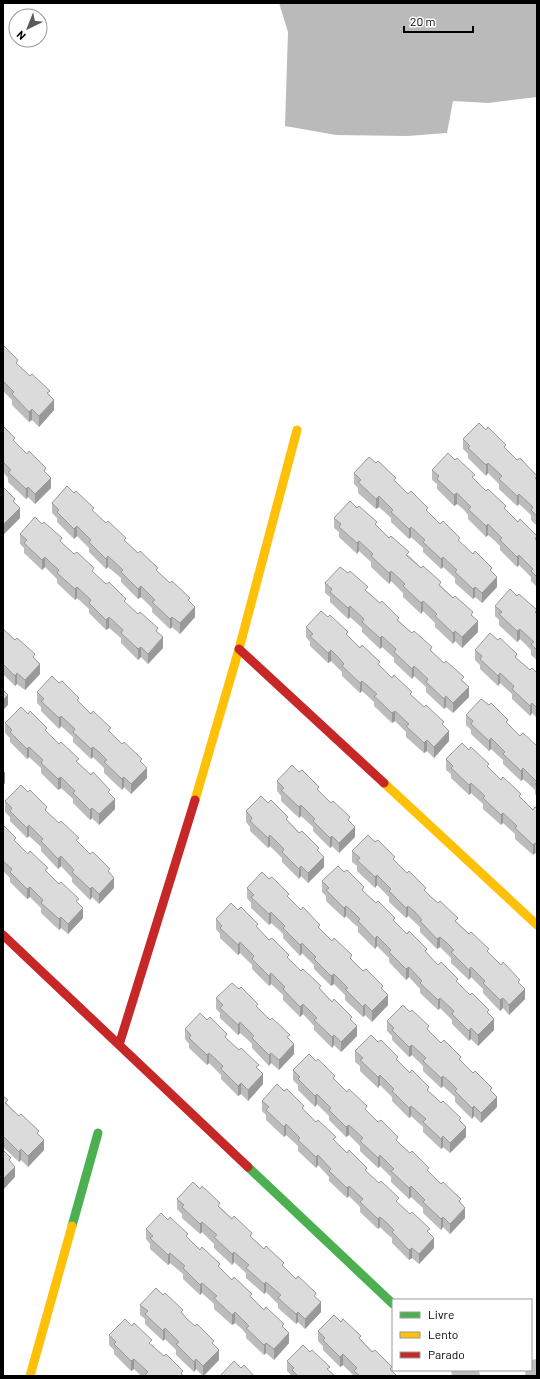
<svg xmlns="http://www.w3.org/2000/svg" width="540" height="1379" font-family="Barlow,sans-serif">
	<rect width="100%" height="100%" fill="#fff"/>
	<path fill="#bababa" d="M279,3h258v94l-49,6 -35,-2 -6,32 -40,3 -71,-1 -51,-9 3,-94z"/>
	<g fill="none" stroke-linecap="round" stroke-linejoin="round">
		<path stroke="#bdbdbd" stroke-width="22" d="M462,1370l7,6
			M536,1376l1,-6"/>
		<path stroke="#4caf50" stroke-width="9" d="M248,1167l145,137
			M72,1226l26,-93"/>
		<path stroke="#ffc107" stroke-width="9" d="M384,783l153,142
			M195,800l44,-151 58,-219
			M30,1376l42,-150"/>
		<path stroke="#c62828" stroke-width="9" d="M239,649l145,134
			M3,935l245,232
			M119,1045l76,-245"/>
	</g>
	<path fill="#bcbcbc" d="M3,345l15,20 32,30 4,15 -15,17 -7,-7 -3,2 -17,-17v-5l-9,-9z
		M3,426l12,16 31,31 5,15 -16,16 -7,-7 -2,2 -18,-17v-4l-5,-6z
		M463,439l43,10 11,11 20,16v50l-6,-6v-5l-12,-11 -2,2 -18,-17v-5l-11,-11 -2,3 -18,-18v-4l-5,-5z
		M432,470l43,10 43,42 19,14v51l-6,-6v-4l-12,-12 -2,2 -17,-17v-4l-5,-5 -7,-6 -2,2 -18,-18v-4l-4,-5 -7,-6 -3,2 -17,-17v-5l-5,-4z
		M354,473l42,9 96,90 5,15 -15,16 -7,-6 -2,2 -18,-16v-5l-12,-11 -2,2 -18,-17v-4l-12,-11 -2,2 -18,-17v-4l-12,-11 -3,2 -18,-16v-5l-4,-4z
		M3,487l12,16 5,15 -16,16 -1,-1z
		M52,503l42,9 96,90 5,15 -15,17 -8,-7 -2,2 -18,-17v-4l-11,-11 -3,2 -17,-17v-4l-13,-11 -2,2 -17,-17v-4l-12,-12 -3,3 -17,-17v-4l-5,-5z
		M334,518l43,8 96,90 5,16 -16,16 -7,-7 -2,3 -18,-17v-4l-12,-12 -2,3 -18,-17v-4l-12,-12 -2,3 -18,-17v-5l-12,-11 -2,3 -18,-17v-5l-5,-4z
		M20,534l42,9 96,90 5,15 -15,16 -7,-7 -3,3 -17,-17v-5l-12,-10 -3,2 -17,-17v-4l-12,-11 -2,2 -18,-17v-4l-12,-12 -3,3 -18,-17v-5l-4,-4z
		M325,583l43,9 96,90 5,15 -16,16 -7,-6 -2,2 -18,-17v-5l-12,-11 -2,3 -18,-17v-4l-12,-11 -2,2 -18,-17v-4l-12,-11 -2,2 -18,-17v-5l-5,-4z
		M517,596l20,14v50l-6,-5v-5l-11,-11 -3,3 -18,-17v-5l-4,-4v-10z
		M3,624v5l32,30 5,15 -15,16 -8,-6 -2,2 -12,-12z
		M306,627l42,9 96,90 5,15 -15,17 -7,-7 -3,2 -18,-16v-5l-11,-11 -3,2 -18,-17v-4l-12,-11 -2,2 -18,-17v-4l-11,-11 -3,2 -18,-17v-4l-4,-5z
		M475,650l42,9 13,11 7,3v45l-5,-5 -2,3 -18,-17v-5l-12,-11 -2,3 -18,-17v-4l-5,-5z
		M37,692l42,10 63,61 5,15 -16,16 -7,-7 -2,3 -18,-17v-5l-11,-11 -2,2 -18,-17v-5l-12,-11 -2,3 -18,-18v-4l-4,-4z
		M466,715l42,9 12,12 17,10v50l-2,-2v-4l-12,-11 -2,2 -18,-17v-4l-12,-11 -2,2 -18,-17v-4l-5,-5z
		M5,723l42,10 63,61 5,15 -16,16 -7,-7 -2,2 -17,-17v-4l-12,-11 -3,2 -17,-17v-5l-12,-11 -2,2 -17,-17v-4l-5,-5z
		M446,759l43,9 44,42 4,-1v46l-2,-2 -2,2 -18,-16v-5l-12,-11 -2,2 -18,-16v-5l-12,-11 -2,2 -18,-17v-4l-5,-4z
		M299,772l51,50 5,15 -16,16 -7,-7 -2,2 -17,-17v-4l-12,-11 -2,2 -18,-17v-5l-4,-5v-10z
		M5,801l42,11 63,61 4,15 -15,16 -7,-7 -2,3 -18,-18v-4l-11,-12 -3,3 -17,-18v-4l-12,-11 -2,2 -17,-17v-4l-5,-5z
		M246,811l42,10 31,31 5,15 -16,16 -7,-7 -2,3 -17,-17v-4l-12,-12 -2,2 -18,-17v-4l-4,-5z
		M3,825l13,17 63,62 4,14 -15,16 -7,-6 -2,2 -18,-17v-5l-11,-11 -3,2 -17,-17v-4l-7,-7z
		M352,851l43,10 125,123 5,15 -16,16 -6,-7 -3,3 -17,-18v-4l-12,-12 -2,3 -18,-17v-5l-11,-11 -3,2 -17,-17v-5l-12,-11 -2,2 -17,-16v-5l-12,-12 -2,3 -18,-17v-5l-5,-4z
		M322,881l42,11 125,123 5,15 -16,16 -7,-7 -2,2 -17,-17v-4l-12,-12 -2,2 -18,-17v-4l-11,-12 -3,3 -17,-18v-4l-12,-12 -2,3 -17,-17v-5l-5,-4 -7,-7 -2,2 -18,-17v-5l-4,-4z
		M247,888l42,11 94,91 5,15 -16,17 -7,-7 -2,2 -18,-17v-5l-11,-11 -3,2 -17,-17v-4l-12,-12 -2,3 -17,-18v-4l-5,-5 -7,-6 -2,2 -18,-17v-5l-4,-5z
		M216,919l42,10 94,92 5,15 -16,16 -7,-7 -2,3 -18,-18v-4l-11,-12 -3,3 -17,-17v-5l-12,-11 -2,2 -17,-17v-4l-12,-12 -2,2 -18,-17v-4l-4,-5z
		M216,998l74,41 4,15 -15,16 -8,-7 -2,3 -17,-18v-4l-5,-5 -7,-6 -2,2 -18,-17v-5l-4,-4z
		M387,1021l42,10 63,61 5,15 -16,16 -7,-7 -2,3 -17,-17v-5l-12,-11 -2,2 -18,-17v-5l-11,-11 -3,2 -17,-17v-4l-5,-5z
		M185,1029l42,10 32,31 4,14 -15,17 -7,-7 -3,2 -17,-17v-4l-12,-12 -2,2 -18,-17v-4l-4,-5z
		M355,1051l43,10 63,62 5,14 -16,16 -7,-6 -2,2 -18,-17v-5l-12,-11 -2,2 -17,-17v-4l-12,-12 -2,3 -18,-17v-5l-5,-4z
		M293,1070l42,10 126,123 4,15 -15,16 -7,-7 -2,3 -18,-17v-5l-12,-11 -2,2 -18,-17v-5l-11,-11 -2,2 -18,-17v-5l-11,-11 -3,2 -17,-17v-4l-12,-12 -2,3 -17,-17v-5l-5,-5z
		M3,1096l5,9 31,31 5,14 -16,17 -7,-7 -2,2 -16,-15z
		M262,1101l42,10 126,123 4,14 -15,16 -7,-6 -3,2 -17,-17v-5l-5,-4 -7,-7 -2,2 -18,-17v-5l-11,-11 -2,2 -18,-17v-4l-11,-12 -2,3 -18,-17v-5l-12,-11 -2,2 -18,-17v-5l-4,-4z
		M177,1199l43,8 96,91 5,14 -16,17 -7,-7 -2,2 -18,-16v-4l-12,-12 -2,2 -18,-16v-5l-12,-11 -2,3 -18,-17v-4l-12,-12 -2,2 -18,-16v-4l-5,-5z
		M146,1229l42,9 96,90 5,15 -15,17 -8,-7 -2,2 -18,-17v-4l-4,-5 -7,-6 -3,2 -18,-16v-5l-12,-11 -2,2 -17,-16v-5l-13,-11 -2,2 -18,-16v-5l-4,-5z
		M140,1305l43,10 31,30 5,15 -15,16h-1l-7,-7 -2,3 -18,-17v-5l-11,-11 -2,2 -18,-17v-5l-5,-4z
		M318,1331l43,9 36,36h-43l-11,-11 -3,2 -17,-17v-4l-5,-5z
		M109,1335l43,10 31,31h-42l-7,-7 -3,2 -17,-17v-4l-5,-5z
		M287,1361l43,10 4,5h-42l-5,-5z"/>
	<path fill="#999" d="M54,400v10l-15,17v-11z
		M32,409v11l-3,2v-10z
		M488,463v10l-2,3v-11z
		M51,478v10l-16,16v-10z
		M28,487v10l-2,2v-10z
		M457,493v11l-3,2v-11z
		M519,494v10l-2,2v-10z
		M379,496v11l-3,2v-10z
		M20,508v10l-16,16v-10z
		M488,524v11l-2,2v-11z
		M77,526v10l-3,3v-10z
		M411,527v10l-2,2v-10z
		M359,541v10l-2,3v-11z
		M519,555v10l-2,2v-10z
		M108,556v11l-2,2v-10z
		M45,557v10l-3,3v-10z
		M443,557v10l-2,2v-10z
		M391,571v10l-2,3v-11z
		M497,577v10l-15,16v-10z
		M141,586v11l-3,2v-10z
		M77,587v11l-2,2v-11z
		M475,587v10l-2,2v-10z
		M423,601v10l-2,3v-11z
		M350,606v11l-2,2v-11z
		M195,607v10l-15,17v-11z
		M109,617v11l-3,2v-10z
		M172,617v10l-2,2v-10z
		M478,621v11l-16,16v-11z
		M520,629v10l-3,3v-11z
		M455,631v10l-2,3v-11z
		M382,636v11l-2,2v-11z
		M163,637v11l-15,16v-10z
		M141,647v10l-3,3v-11z
		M331,650v11l-3,2v-10z
		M40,664v10l-15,16v-10z
		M414,666v10l-2,3v-10z
		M17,673v11l-2,2v-10z
		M500,673v10l-2,3v-10z
		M362,681v10l-2,2v-10z
		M469,687v10l-16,16v-10z
		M8,695v10l-5,5v-10z
		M446,696v11l-2,2v-10z
		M532,703v10l-2,3v-10z
		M395,711v10l-3,2v-10z
		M61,716v10l-2,3v-11z
		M449,731v10l-15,17v-11z
		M491,738v11l-2,2v-10z
		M427,740v11l-3,2v-10z
		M29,747v10l-2,2v-10z
		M93,747v10l-2,2v-10z
		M147,768v10l-16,16v-10z
		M523,768v11l-2,2v-10z
		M5,773v10l-2,3v-11z
		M61,777v11l-3,2v-11z
		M124,777v10l-2,3v-11z
		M471,783v10l-2,2v-10z
		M115,799v10l-16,16v-11z
		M301,805v11l-2,2v-11z
		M92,808v10l-2,2v-10z
		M503,813v10l-2,2v-10z
		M29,825v11l-2,2v-10z
		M355,827v10l-16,16v-10z
		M270,835v11l-2,2v-10z
		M332,836v10l-2,2v-10z
		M535,843v10l-2,2v-10z
		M61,856v10l-3,3v-10z
		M324,857v10l-16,16v-10z
		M301,866v10l-2,3v-10z
		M377,875v10l-2,3v-11z
		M114,878v10l-15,16v-10z
		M30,887v10l-3,2v-10z
		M92,887v10l-2,3v-11z
		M346,906v10l-2,2v-10z
		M408,906v10l-2,2v-10z
		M83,908v10l-15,16v-10z
		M271,912v11l-2,2v-11z
		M61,917v11l-2,2v-11z
		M377,936v10l-2,3v-10z
		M440,937v10l-3,2v-10z
		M240,942v11l-2,2v-10z
		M302,943v10l-2,3v-11z
		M409,967v10l-3,3v-11z
		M471,967v10l-2,3v-10z
		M271,973v11l-2,2v-10z
		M334,974v10l-3,2v-10z
		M525,989v10l-16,16v-10z
		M388,995v10l-16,17v-11z
		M440,998v10l-2,2v-10z
		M503,998v10l-3,3v-11z
		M303,1004v10l-3,3v-10z
		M365,1004v11l-2,2v-10z
		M494,1019v11l-16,16v-11z
		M240,1022v11l-2,2v-10z
		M357,1026v10l-16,16v-10z
		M471,1028v11l-2,2v-10z
		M334,1035v10l-2,3v-11z
		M294,1044v10l-15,16v-10z
		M412,1045v10l-3,2v-10z
		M209,1053v10l-2,2v-10z
		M271,1053v10l-2,3v-11z
		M263,1074v10l-15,17v-11z
		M380,1075v10l-2,3v-11z
		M443,1076v10l-2,2v-10z
		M241,1083v11l-3,2v-10z
		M317,1094v10l-2,3v-11z
		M497,1097v10l-16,16v-10z
		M411,1106v10l-2,2v-10z
		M474,1106v10l-2,3v-11z
		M286,1124v11l-2,2v-10z
		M349,1125v10l-3,2v-10z
		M466,1127v10l-16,16v-10z
		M443,1136v11l-2,2v-10z
		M44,1140v10l-16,17v-11z
		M21,1149v11l-2,2v-10z
		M318,1155v10l-2,3v-11z
		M380,1155v11l-2,2v-10z
		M15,1167v10l-12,13v-11z
		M349,1186v10l-2,2v-10z
		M411,1186v11l-2,2v-11z
		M465,1208v10l-15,16v-10z
		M380,1217v10l-2,2v-10z
		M443,1217v10l-2,3v-11z
		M202,1222v10l-2,2v-10z
		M434,1238v10l-15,16v-10z
		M412,1248v10l-3,2v-10z
		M234,1252v10l-2,3v-11z
		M170,1253v10l-2,2v-10z
		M266,1282v10l-2,2v-10z
		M202,1283v10l-2,2v-10z
		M321,1302v10l-16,17v-10z
		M235,1312v11l-3,2v-10z
		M298,1312v10l-2,2v-10z
		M165,1328v11l-2,2v-10z
		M289,1333v10l-15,17v-11z
		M266,1343v10l-2,2v-10z
		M219,1350v10l-16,16v-10z
		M343,1354v11l-3,2v-10z
		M134,1359v10l-3,2v-10z
		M196,1359v10l-2,3v-10z"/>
	<path fill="#dbdbdb" stroke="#999" d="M3,345l15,15 -2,3 14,13 2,-2 18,17 -3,2 7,7 -15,16 -7,-7 -3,3 -17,-18 2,-2 -11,-11z
		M479,423l7,7 2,-3 18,18 -2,2 13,13 3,-2 17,18 -2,2 2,2v36l-6,-6 2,-3 -14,-13 -2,2 -18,-17 3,-3 -14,-13 -2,2 -18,-17 2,-2 -7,-7z
		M3,426l12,12 -2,2 14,14 2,-3 17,17 -2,3 7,7 -16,16 -7,-7 -2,2 -18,-17 3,-2 -8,-8z
		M448,453l7,7 2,-2 18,17 -3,2 14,14 2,-2 18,17 -2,2 14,14 2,-3 17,17 -2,3 2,1v37l-6,-6 2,-2 -14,-14 -2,2 -17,-17 2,-2 -14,-14 -2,2 -18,-17 3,-2 -14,-14 -3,2 -17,-16 2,-3 -7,-6z
		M369,457l7,6 2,-2 18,17 -2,2 14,14 3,-3 17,17 -2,2 14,14 3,-3 17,17 -2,2 15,14 2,-3 17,17 -2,2 7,7 -15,16 -7,-6 -2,2 -18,-17 2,-2 -14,-13 -2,2 -18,-17 2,-2 -14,-13 -2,2 -18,-17 2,-2 -14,-14 -3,3 -18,-17 3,-2 -7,-7z
		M67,486l7,7 2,-2 18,17 -2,2 14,13 2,-2 18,17 -2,2 14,13 2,-2 18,17 -2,2 14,13 2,-2 18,17 -2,2 7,7 -15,16 -8,-6 -2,2 -18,-17 3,-2 -14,-14 -3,3 -17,-17 2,-2 -15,-14 -2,3 -17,-17 2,-2 -14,-14 -3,3 -17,-17 2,-2 -7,-7z
		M3,487l12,12 -2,2 7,7 -16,16 -1,-1z
		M350,501l7,7 2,-2 18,16 -2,2 14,14 2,-2 18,16 -3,3 15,13 2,-2 18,16 -2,3 14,13 2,-2 18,16 -2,3 7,6 -16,16 -7,-6 -2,2 -18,-17 2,-2 -14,-13 -2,2 -18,-17 2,-2 -14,-13 -2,2 -18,-17 2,-2 -14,-13 -2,2 -18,-16 2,-3 -7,-6z
		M35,517l7,7 2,-2 18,16 -2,3 14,13 3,-2 17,16 -2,3 14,13 3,-2 17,17 -2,2 14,13 2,-2 18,16 -2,3 7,6 -15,17 -7,-7 -3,2 -17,-16 2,-3 -14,-13 -3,3 -17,-17 2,-3 -14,-13 -2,2 -18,-16 2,-3 -7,-6 -7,-7 -3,3 -18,-17 3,-3 -7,-6z
		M340,567l8,6 2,-2 18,16 -3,3 15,13 2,-2 17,17 -2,2 15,13 2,-2 18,16 -2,3 14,13 2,-2 18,16 -3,3 8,7 -16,16 -7,-7 -2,3 -18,-17 2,-3 -14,-13 -2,3 -18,-17 2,-3 -14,-13 -2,2 -18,-16 2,-3 -14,-13 -2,2 -18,-16 2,-3 -7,-6z
		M510,589l7,7 2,-2 18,16 -2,2 2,2v36l-6,-6 3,-2 -14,-13 -3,2 -18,-17 3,-2 -7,-6z
		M321,611l7,6 2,-2 18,17 -2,2 14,14 2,-3 18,17 -2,2 14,14 2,-3 18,17 -2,2 14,13 2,-2 18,17 -2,2 7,7 -15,16 -7,-7 -3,3 -18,-17 3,-2 -14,-13 -3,2 -18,-17 3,-2 -15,-13 -2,2 -18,-17 2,-2 -6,-7 -7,-7 -3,3 -18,-17 3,-2 -7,-7z
		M3,629l12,11 2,-2 18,16 -2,3 7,7 -15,16 -8,-7 -2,3 -12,-12z
		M490,633l8,7 2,-2 17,16 -2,3 15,13 2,-2 5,5v35l-5,-5 -2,3 -18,-17 2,-3 -14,-13 -2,3 -18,-17 2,-3 -7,-6z
		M52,676l7,7 3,-2 17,17 -2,2 14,14 2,-3 18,17 -3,2 14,14 2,-2 18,17 -2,2 7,7 -16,16 -7,-7 -2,2 -18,-17 3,-2 -7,-7 -7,-6 -2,2 -18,-17 2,-3 -14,-13 -2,2 -18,-17 3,-2 -7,-7z
		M3,690l5,5 -5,5z
		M481,699l8,6 2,-2 17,17 -2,2 14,14 3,-3 14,13v40l-2,-2 2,-2 -14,-14 -2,3 -18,-17 2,-2 -14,-14 -2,3 -18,-17 2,-3 -7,-6z
		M21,707l7,7 2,-3 17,17 -2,2 14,14 2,-2 18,17 -3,2 15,14 2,-3 17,18 -2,2 7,7 -16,15 -7,-6 -2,2 -17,-17 2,-2 -14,-14 -3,2 -17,-16 2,-3 -14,-13 -2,2 -17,-17 2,-2 -7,-7z
		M462,743l7,7 2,-3 18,17 -2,2 14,14 2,-3 18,17 -2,2 14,14 2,-3 2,2v35l-2,-1 -2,2 -18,-17 2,-2 -14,-13 -2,2 -18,-17 2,-2 -14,-13 -2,2 -18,-17 2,-2 -7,-7z
		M292,765l7,7 3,-2 17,17 -2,2 14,14 2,-2 17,16 -2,3 7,7 -16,16 -7,-7 -2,2 -17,-17 2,-2 -14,-14 -2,2 -18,-17 3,-2 -7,-7z
		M3,771l2,2 -2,2z
		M21,785l7,7 2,-2 17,17 -2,3 14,13 2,-2 18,17 -3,2 14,14 3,-2 17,17 -2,2 6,7 -15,16 -7,-7 -2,2 -18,-17 2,-2 -13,-14 -3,3 -17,-18 2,-2 -14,-14 -2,3 -17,-17 2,-3 -7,-7z
		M261,796l7,7 3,-3 17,17 -2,2 13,14 3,-2 17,17 -2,2 7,7 -16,16 -7,-7 -2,3 -17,-17 2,-3 -14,-14 -2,3 -18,-17 2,-3 -6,-7z
		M3,825l13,13 -2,2 14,14 2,-3 18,17 -3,2 14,14 2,-2 18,17 -3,2 7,7 -15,16 -7,-7 -2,2 -18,-16 2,-3 -13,-13 -3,2 -17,-17 2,-3 -9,-8z
		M368,835l7,7 3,-2 17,17 -2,2 14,14 2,-2 17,17 -2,2 7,7 7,6 2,-2 18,17 -3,3 14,13 2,-2 18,17 -2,2 14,14 2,-3 17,18 -2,2 7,7 -16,16 -6,-7 -3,2 -17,-17 2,-2 -14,-14 -2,3 -18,-18 3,-2 -7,-7 -7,-6 -3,2 -17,-18 2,-1 -7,-8 -7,-6 -2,2 -17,-17 2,-2 -14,-14 -2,2 -18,-17 3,-2 -8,-7z
		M338,866l6,6 3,-2 17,17 -2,3 14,13 2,-2 17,17 -2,2 14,14 2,-3 18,18 -2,2 13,14 3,-3 17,17 -2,2 14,14 2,-2 17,17 -2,2 7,7 -16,16 -7,-7 -2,3 -17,-17 2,-3 -14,-13 -2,2 -18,-17 2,-2 -13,-14 -3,2 -17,-17 2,-2 -14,-14 -2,3 -17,-18 2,-2 -7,-7 -7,-6 -2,2 -18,-18 3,-2 -7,-7z
		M262,872l7,7 3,-2 17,17 -2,2 14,14 2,-3 17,18 -2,2 14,14 2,-3 18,17 -2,3 13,13 3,-2 17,17 -2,2 7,7 -16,16 -7,-7 -2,3 -18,-18 3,-1 -14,-14 -3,2 -17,-17 2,-2 -14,-14 -2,2 -17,-17 2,-2 -14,-14 -2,2 -18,-17 3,-2 -7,-7z
		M231,903l7,7 3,-3 17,17 -2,2 13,14 3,-2 17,17 -2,2 14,14 2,-2 18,17 -2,2 13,14 2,-3 18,18 -2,2 7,7 -16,16 -7,-7 -2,2 -18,-17 3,-2 -14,-14 -3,3 -17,-18 2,-2 -14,-14 -2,3 -17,-17 2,-3 -14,-14 -2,3 -18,-17 2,-2 -6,-7z
		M232,983l7,6 2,-2 17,17 -2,2 14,14 2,-2 18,17 -3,2 7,7 -15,16 -8,-7 -2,2 -17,-17 2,-2 -14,-14 -2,3 -18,-17 3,-3 -7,-7z
		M403,1005l7,7 2,-2 17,16 -2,3 14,14 3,-3 17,17 -2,2 14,14 2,-2 17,17 -2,2 7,7 -16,16 -7,-7 -2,2 -17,-17 2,-2 -7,-7 -7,-6 -2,2 -18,-17 3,-3 -14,-13 -3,2 -17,-17 2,-2 -7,-7z
		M200,1013l7,7 3,-3 17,17 -2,3 14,13 2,-2 18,17 -3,2 7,7 -15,16 -7,-7 -3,3 -17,-17 2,-3 -14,-13 -2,2 -18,-17 2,-3 -6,-6z
		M371,1035l7,7 3,-2 17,17 -2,2 14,14 2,-3 17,17 -2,3 7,6 7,7 2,-2 18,17 -2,2 7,7 -16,16 -7,-7 -2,3 -18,-17 3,-3 -15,-13 -2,2 -17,-17 2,-2 -14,-14 -2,2 -18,-17 3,-2 -8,-7z
		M309,1054l7,7 2,-2 17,17 -2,2 14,14 2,-3 18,17 -2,3 13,13 3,-2 17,17 -2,3 6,6 8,7 2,-2 17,17 -2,2 14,14 2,-2 18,17 -2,2 6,7 -15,16 -7,-7 -2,2 -18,-17 2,-2 -14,-14 -2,2 -18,-17 3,-2 -14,-14 -2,3 -18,-17 3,-3 -14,-13 -3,2 -17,-17 2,-2 -14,-14 -2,2 -17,-17 2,-2 -7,-7z
		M277,1084l7,7 3,-2 17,17 -2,2 14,14 2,-2 18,17 -3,2 14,14 2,-3 18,18 -2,2 14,13 2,-2 18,17 -3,3 14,13 2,-2 18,17 -3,2 7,7 -15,16 -7,-6 -3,2 -17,-18 2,-2 -7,-7 -7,-6 -2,2 -18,-17 3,-3 -14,-13 -2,2 -18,-17 2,-2 -13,-14 -2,2 -18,-17 2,-2 -14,-14 -2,3 -18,-17 3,-3 -7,-6z
		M3,1096l5,4 -3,3 14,13 2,-2 18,17 -2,2 7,7 -16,16 -7,-7 -2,3 -16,-16 1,-3 -1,-1z
		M3,1150l8,8 -2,2 6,7 -12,12z
		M193,1182l7,7 2,-3 18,17 -2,3 14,13 2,-3 18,17 -2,3 14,13 2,-3 18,17 -2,2 14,14 2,-3 18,17 -2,3 7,6 -16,17 -7,-7 -2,2 -18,-16 3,-3 -15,-13 -2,2 -18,-16 3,-3 -15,-13 -2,2 -18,-17 3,-2 -15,-13 -2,2 -18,-17 2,-2 -7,-6z
		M161,1213l7,7 2,-3 18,17 -2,2 14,14 2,-3 18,17 -2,2 14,14 2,-3 18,17 -2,2 14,14 2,-3 18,17 -2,2 7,7 -15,16 -8,-6 -2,2 -18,-17 3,-2 -14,-14 -3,3 -18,-17 3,-2 -15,-13 -2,2 -17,-17 2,-2 -15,-13 -2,2 -18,-17 3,-2 -7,-7z
		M156,1288l7,7 2,-2 18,17 -2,2 6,7 8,7 2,-2 17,17 -2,2 7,7 -16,16 -7,-7 -2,3 -18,-18 3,-2 -14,-14 -2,3 -18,-17 3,-3 -8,-6z
		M334,1315l7,7 2,-3 18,17 -2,2 13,14 3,-2 17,17 -2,2 7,7h-37l-6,-5 3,-3 -14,-14 -3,3 -17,-17 2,-2 -7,-7z
		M125,1319l7,7 2,-3 18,17 -3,3 15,13 2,-2 17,17 -2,2 2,3h-36l-2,-1 3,-3 -14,-13 -3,2 -17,-17 2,-2 -7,-7z
		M303,1345l7,7 2,-2 18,17 -3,2 8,7h-37l-6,-6 2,-2 -7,-7z
		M234,1361l7,7 3,-3 10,11h-34z"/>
	<rect width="540" height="1379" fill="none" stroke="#000000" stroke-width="8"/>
	<rect x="392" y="1299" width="140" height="72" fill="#ffffff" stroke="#999999"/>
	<rect x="400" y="1312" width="20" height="6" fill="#4caf50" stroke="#999999"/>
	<text x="428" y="1319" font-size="12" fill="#000000">Livre</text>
	<rect x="400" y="1332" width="20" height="6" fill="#ffc107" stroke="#999999"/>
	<text x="428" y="1339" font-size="12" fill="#000000">Lento</text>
	<rect x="400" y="1352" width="20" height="6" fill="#c62828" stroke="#999999"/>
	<text x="428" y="1359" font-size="12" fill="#000000">Parado</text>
	<g transform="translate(28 28) rotate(223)"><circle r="19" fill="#ffffff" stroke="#999999"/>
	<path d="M0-3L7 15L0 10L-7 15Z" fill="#595959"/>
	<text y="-6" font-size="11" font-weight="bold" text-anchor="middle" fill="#000000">N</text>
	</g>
	<path d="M404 26v6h69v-6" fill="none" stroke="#000000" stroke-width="2"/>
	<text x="410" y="26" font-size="12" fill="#000000" stroke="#ffffff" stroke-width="3" paint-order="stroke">20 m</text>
</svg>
